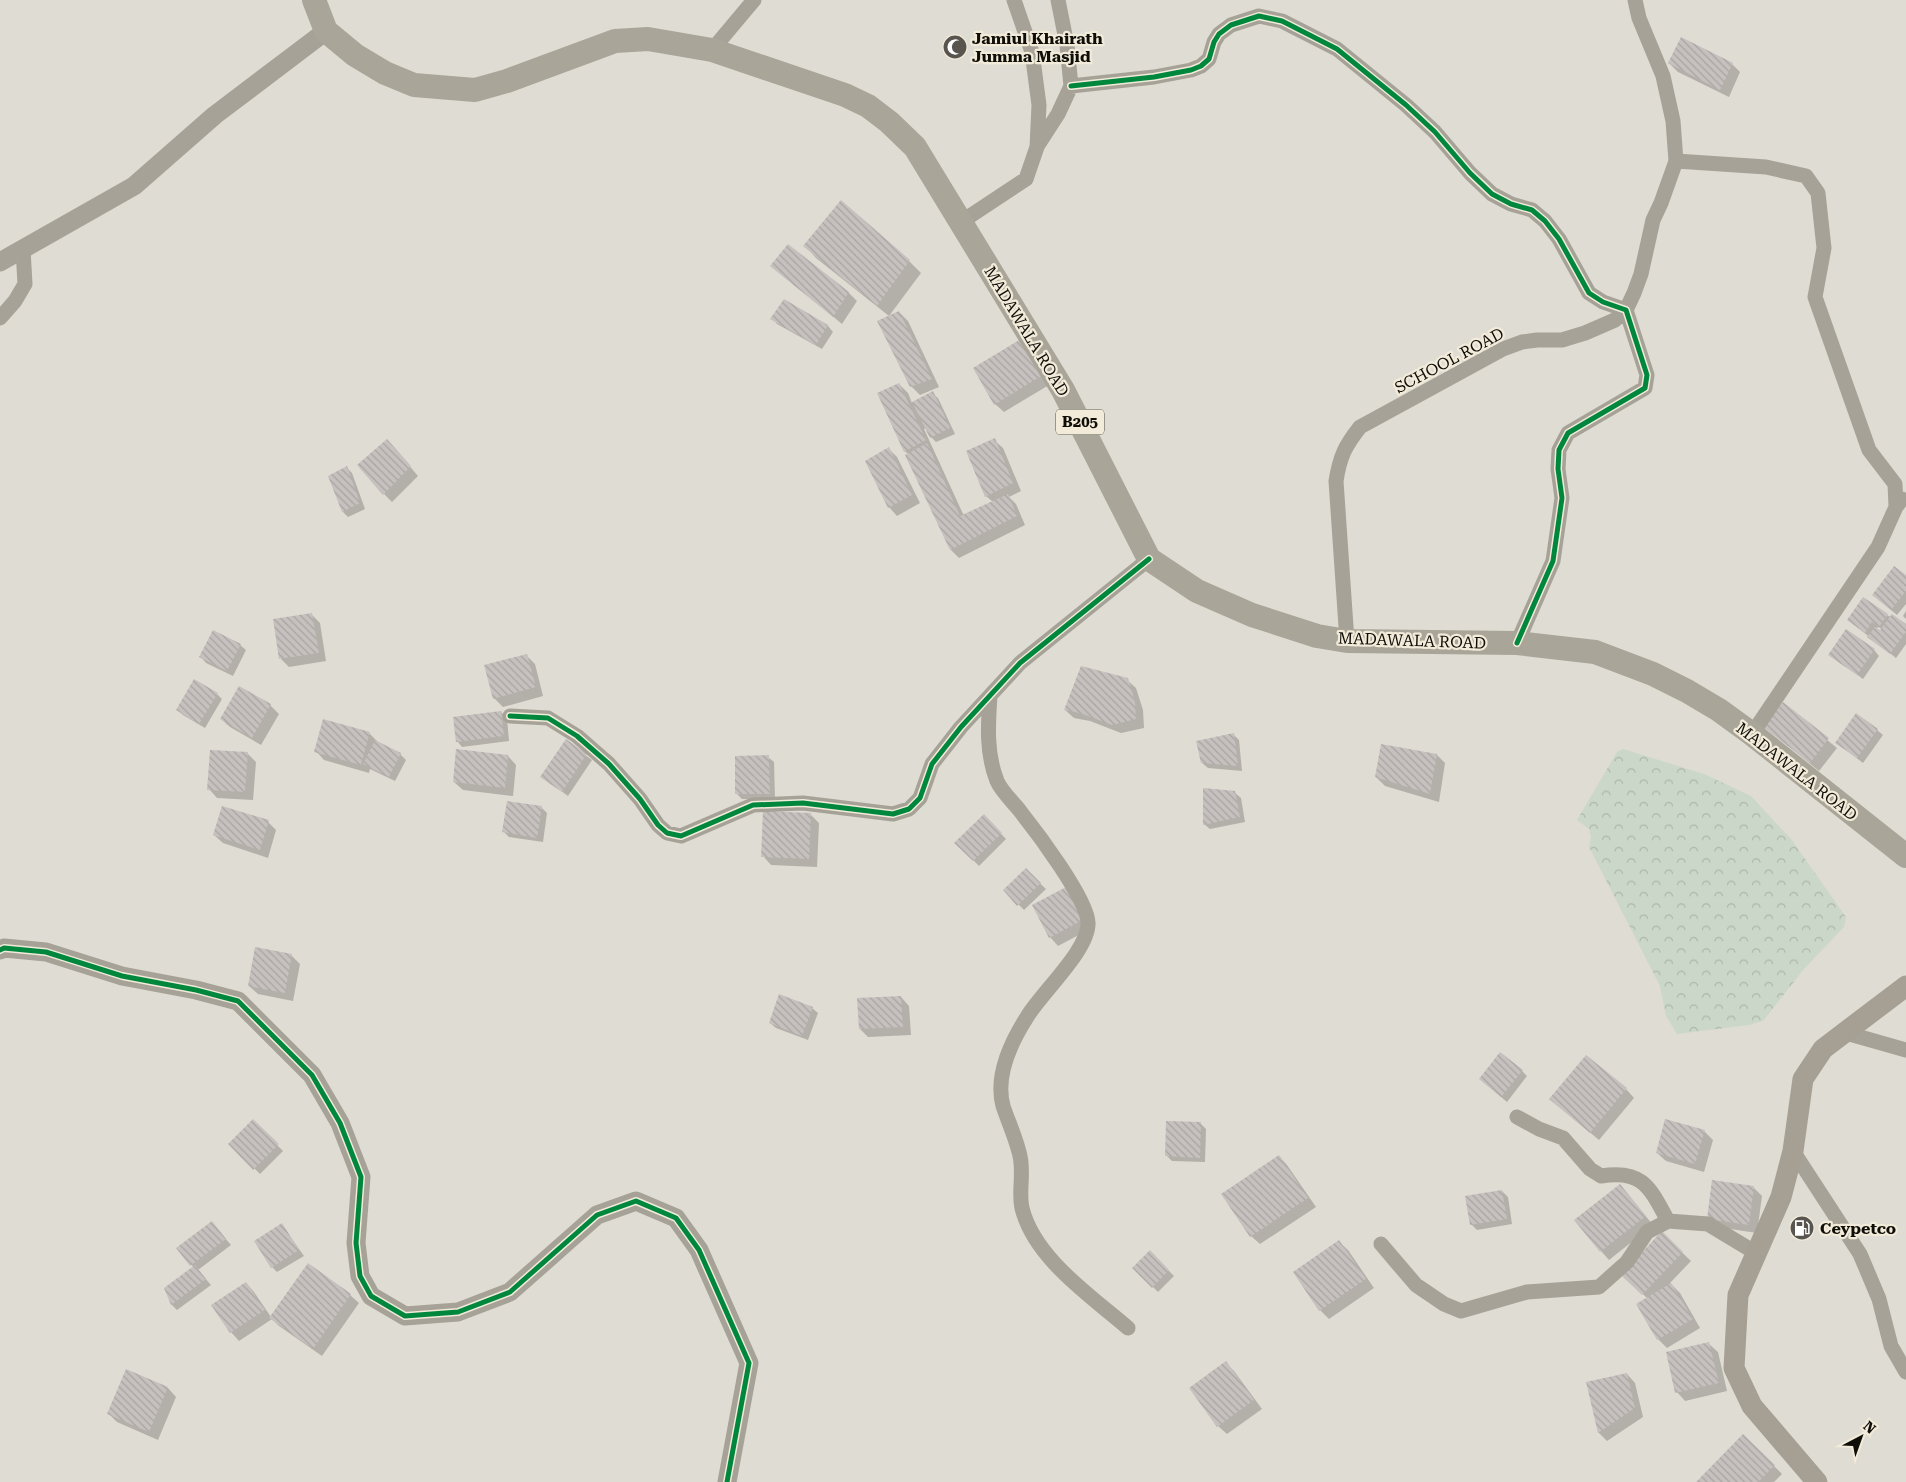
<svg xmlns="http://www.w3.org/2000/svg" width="1906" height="1482" font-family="'Roboto Serif',serif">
	<defs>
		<pattern id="forest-crowns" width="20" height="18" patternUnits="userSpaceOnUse" patternTransform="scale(1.25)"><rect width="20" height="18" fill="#cbd7c9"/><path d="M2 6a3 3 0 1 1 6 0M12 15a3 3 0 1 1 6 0" fill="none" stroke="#adb7ab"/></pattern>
		<pattern id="building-back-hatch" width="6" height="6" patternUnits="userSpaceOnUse" patternTransform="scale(1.25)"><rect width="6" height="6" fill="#c6c0be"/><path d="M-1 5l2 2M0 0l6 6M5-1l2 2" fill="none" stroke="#a9a4a2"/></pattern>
	</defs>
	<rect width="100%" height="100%" fill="#dfdcd3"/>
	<path fill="url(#forest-crowns)" d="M1623,749l81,25 47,22 40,43 55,78 -2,10 -40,42 -41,52 -14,4 -72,9 -11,-18 -6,-30 -71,-139 2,-10 -2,-8 -12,-9 40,-68z"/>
	<path fill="#0003" fill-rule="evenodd" d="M1669,63l63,1 8,8 -11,25 -51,-25z
		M805,246l104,15 12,12 -32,43 -73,-58z
		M772,266l76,26 9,9 -15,23z
		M784,300l44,26 5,6 -11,17 -45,-25 -5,-6z
		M899,312l9,9 31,66 -19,8 -9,-9z
		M1021,341l28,44 -45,27 -9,-8z
		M899,384l9,9 4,10 20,-10 6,5 17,36 -19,8 -5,-5 -5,-9 -2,1 40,87 29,-14 -7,-6 8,-56 9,8 18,43 -12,6 7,7 9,21 -66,33 -8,-8 -45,-95 2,-1 -3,-3z
		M889,449l8,8 23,46 -23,13 -8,-9z
		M396,450l22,26 -26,26 -8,-8z
		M347,468l5,5 13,36 -17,8 -5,-5z
		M1906,577v27l-9,11 -18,-15z
		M1906,611v8l-3,-3z
		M312,615l8,8 6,38 -37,6 -8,-8z
		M1887,615l19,11v18l-10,14 -48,-38zM1878,627l4,2 -2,3 -4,-3z
		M240,645l6,5 -13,26 -27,-13 -5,-6z
		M1874,650l5,6 -16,23 -33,-24z
		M526,655l9,9 8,32 -40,11 -9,-9z
		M1127,680l9,8 7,22 1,18 -23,5 -31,-12 -16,-3 -9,-8z
		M217,694l5,5 -17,29 -22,-13 -6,-6z
		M1783,704l54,44 -18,23 -54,-44z
		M270,705l9,9 -18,31 -31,-18 -9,-8z
		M501,712l6,6 2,23 -47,6 -5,-6z
		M1877,730l6,5 -20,28 -26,-20z
		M369,733l9,9 22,12 6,6 -11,21 -25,-12 -1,4 -45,-13 -8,-9z
		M1234,735l5,5 3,31 -34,-3 -6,-5z
		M566,741l26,19 -24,36 -26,-19z
		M247,753l9,9 -3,38 -36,-2 -8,-9z
		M1437,755l8,8 -6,39 -54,-16 -9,-9z
		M508,756l8,9 -3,31 -50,-6 -9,-8z
		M768,757l6,5 1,37h-33l-5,-5z
		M1235,793l6,5 4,24 -35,7 -6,-5z
		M541,807l6,6 -4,29 -34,-5 -5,-5z
		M810,814l9,9 -2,44 -46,-2 -8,-9z
		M984,816l22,23 -27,27 -23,-23z
		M268,822l8,8 -8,28 -45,-15 -9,-8z
		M1026,870l20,19 -22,21 -20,-20z
		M1065,889l25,40 -32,17 -8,-9z
		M291,955l9,9 -7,37 -35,-7 -9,-8z
		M901,997l8,9 2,29 -43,2 -8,-8z
		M812,1008l6,5 -10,27 -32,-12 -6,-5z
		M1522,1071l5,5 -20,26 -21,-18z
		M1626,1089l8,9 -35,42 -39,-33z
		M253,1121l30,30 -23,23 -30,-30z
		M1201,1124l5,5 -1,33 -33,-1 -6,-6z
		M1704,1131l9,9 -9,32 -38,-11 -9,-8z
		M1279,1156l8,9 29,42 -56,37 -9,-8z
		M1713,1181l41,7 8,8 -5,37 -40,-6z
		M1620,1185l33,40 -44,35 -8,-9z
		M1502,1191l6,6 4,27 -35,6 -6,-6z
		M212,1223l19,22 -33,25 13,15 -34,25 -5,-5 -6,-16 28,-21 -16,-20z
		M282,1225l22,31 -27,16 -5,-5z
		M1662,1233l29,28 -21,22 10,10 20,35 -33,20 -9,-9 -20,-34 10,-6 -25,-24z
		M1339,1242l9,8 26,38 -45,31 -9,-9 -26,-38z
		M1150,1252l24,24 -16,16 -24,-24z
		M246,1283l8,9 17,25 79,-22 9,8 -37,53 -43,-30 -7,-7 -33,22 -8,-9z
		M1709,1344l9,8 9,39 -42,10 -8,-9z
		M1226,1363l8,8 28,38 -35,25 -9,-8z
		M127,1370l41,18 8,9 -18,43 -41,-18 -9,-9z
		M1627,1374l8,9 8,34 -36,24 -8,-8 -11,-50z
		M1744,1436l38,38 -8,8h-76z"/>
	<path fill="url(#building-back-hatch)" d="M1681,37l52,26 -13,27 -52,-27z
		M841,200l69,60 -33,46 -74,-60z
		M788,244l61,48 -16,25 -63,-51z
		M784,299l44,26 -12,20 -46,-26z
		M899,311l33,68 -22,8 -33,-66z
		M1021,339l20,37 -47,29 -21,-37z
		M899,383l27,57 -22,12 -27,-59z
		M933,391l17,37 -20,10 -18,-36z
		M995,438l18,45 -28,14 -19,-46z
		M387,439l24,27 -28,29 -26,-30z
		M927,443l33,73 48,-22 9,22 -67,34 -45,-95z
		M889,447l23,48 -24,13 -23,-47z
		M347,466l13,37 -18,9 -14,-36z
		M1894,566l12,9v16l-15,19 -19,-15z
		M1863,597l25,17 -9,13 -7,-5 -7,11 -18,-13z
		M312,613l7,40 -40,6 -6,-40z
		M1892,614l14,10v8l-16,22 -23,-17 8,-10 5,3z
		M1846,629l29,20 -18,26 -29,-20z
		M213,630l28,14 -14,27 -28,-14z
		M527,654l9,33 -43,12 -9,-34z
		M1081,666l47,12 7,23 1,18 -24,6 -32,-12 -16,-3z
		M194,679l24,14 -19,31 -23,-14z
		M239,686l32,18 -19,34 -32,-19z
		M1783,702l46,36 -19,25 -47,-36z
		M501,711l3,25 -48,6 -3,-25z
		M1856,713l22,16 -21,29 -22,-15z
		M323,719l47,13 -9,33 -47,-13z
		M1234,733l4,33 -37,-3 -5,-22z
		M566,739l21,15 -25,38 -22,-15z
		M375,740l26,13 -12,24 -26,-13z
		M1381,744l56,10 -7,40 -55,-17z
		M456,749l52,6 -3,33 -52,-6z
		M210,750l38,2 -3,40 -38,-2z
		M769,755l1,39h-35v-38z
		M1203,788l32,3 5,26 -37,8z
		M507,801l35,5 -5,32 -35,-6z
		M222,806l47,14 -9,30 -47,-15z
		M763,811l48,2 -2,46 -48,-2z
		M984,814l18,19 -29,28 -19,-18z
		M1026,868l15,15 -24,23 -14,-16z
		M1066,887l17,33 -34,18 -17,-33z
		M255,947l37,7 -7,39 -37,-7z
		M779,994l34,13 -11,29 -33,-13z
		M901,996l2,31 -44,2 -2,-31z
		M1500,1052l23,18 -22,27 -22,-18z
		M1586,1055l41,33 -37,45 -41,-34z
		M253,1119l26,25 -26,26 -25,-26z
		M1665,1119l40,11 -10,34 -39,-11z
		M1166,1121l35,1 -1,36 -35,-2z
		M1279,1155l29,43 -58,39 -29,-43z
		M1712,1180l42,6 -5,39 -42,-6z
		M1620,1184l26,32 -46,36 -26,-32z
		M1502,1190l5,29 -37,6 -5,-29z
		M212,1221l14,18 -36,27 -14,-18z
		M282,1223l17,27 -28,18 -17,-27z
		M1662,1231l21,21 -41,43 -21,-20z
		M1339,1240l27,39 -47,32 -26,-39z
		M1150,1250l19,20 -17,18 -20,-20z
		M308,1263l43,31 -38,55 -44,-31z
		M195,1265l11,14 -35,26 -7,-17z
		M246,1282l19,28 -35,23 -19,-28z
		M1671,1283l22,36 -36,21 -21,-36z
		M1709,1342l10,41 -44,10 -9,-41z
		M1226,1361l28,39 -37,27 -28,-39z
		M126,1369l42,18 -19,45 -42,-18z
		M1627,1373l8,35 -37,25 -12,-51z
		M1743,1434l32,31 -17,17h-62z"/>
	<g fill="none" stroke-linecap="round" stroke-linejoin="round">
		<path stroke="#a7a297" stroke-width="15" d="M712,50l42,-50
			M1071,86l83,-9 37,-7 10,-4 8,-7 5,-17 5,-8 12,-9 28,-9 23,5 55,28 69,56 29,27 35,41 22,21 19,10 21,6 13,11 14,18 30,54 14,9 23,8 21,65 -2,13 -77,45 -9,17 -1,19 4,29 -9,63 -36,82
			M1038,145l20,-31 13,-28 -4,-41 -9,-45
			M1676,161l90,6 40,9 12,17 6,55 -9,49 54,153 26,34 1,23
			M961,222l65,-43 11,-32 2,-42 -7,-53 -18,-52
			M0,318l15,-17 10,-17 -2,-35
			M1347,641l-11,-160c4,-25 9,-35 24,-54l143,-78 19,-7 15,-2h25l23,-7 30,-13 11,-10 8,-17 7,-19 12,-54 8,-17 15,-42 -3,-40 -10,-45 -24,-58 -4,-18
			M990,696c-2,29 -4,57 7,85 5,11 16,21 23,30 16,20 68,89 68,112 1,27 -47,70 -61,94 -16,25 -32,59 -24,89 5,15 12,30 16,46 6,19 -1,38 3,56 12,50 69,88 106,120
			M510,716l38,2 29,18 32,28 31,35 18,26 9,8 14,3 72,-31 50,-2 90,11 16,-5 11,-11 12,-34 29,-37 59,-64 129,-104
			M1752,734l126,-187 18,-40 6,-8
			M1846,1033l60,17
			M1517,1117l22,12 24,9 27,31 11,7c42,-7 49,12 67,45
			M1793,1151l67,103 19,45 12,47 15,26
			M1381,1244l35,41 28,19 17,7 66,-19 72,-5 28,-25 20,-30 21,-11 40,3 48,29"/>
		<path stroke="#a7a297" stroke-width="19" d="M0,262l134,-76 81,-71 111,-84
			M0,950l4,-2 42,4 76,24 74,14 42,11 74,74 28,48 21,54 -5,66 4,33 11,20 34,20 53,-4 52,-20 87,-77 39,-14 40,17 23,32 50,113 -22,119"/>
		<path stroke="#a6a094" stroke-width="21" d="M1817,1482l-65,-76 -18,-38 4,-73 43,-98 12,-46 10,-72 20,-30 83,-63"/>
		<path stroke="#a9a598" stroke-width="24" d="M314,0l12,31 29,24 30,18 29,12 61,5 32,-9 108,-40 33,-2 64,11 133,45 23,11 21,16 26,25 148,243 86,169 48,32 55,24 65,21 30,5 170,2 78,9 58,22 34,17 32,19 33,24 154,122"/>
		<defs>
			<path id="cycleway" d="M1071,86l83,-9 37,-7 10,-4 8,-7 5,-17 5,-8 12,-9 28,-9 23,5 55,28 69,56 29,27 35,41 22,21 19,10 21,6 13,11 14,18 30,54 14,9 23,8 21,65 -2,13 -77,45 -9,17 -1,19 4,29 -9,63 -36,82
				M510,716l38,2 29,18 32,28 31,35 18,26 9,8 14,3 72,-31 50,-2 90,11 16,-5 11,-11 12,-34 29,-37 59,-64 129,-104
				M0,950l4,-2 42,4 76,24 74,14 42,11 74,74 28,48 21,54 -5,66 4,33 11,20 34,20 53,-4 52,-20 87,-77 39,-14 40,17 23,32 50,113 -22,119"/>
		</defs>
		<use href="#cycleway" stroke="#f2ebda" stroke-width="8"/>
		<use href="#cycleway" stroke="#00873e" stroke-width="5"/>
	</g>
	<defs>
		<symbol id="mosque-disc" viewBox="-11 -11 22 22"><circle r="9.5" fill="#58554f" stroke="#f2ebda"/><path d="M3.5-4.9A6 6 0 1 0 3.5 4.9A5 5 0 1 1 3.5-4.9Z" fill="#fff"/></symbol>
		<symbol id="fuel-disc" viewBox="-11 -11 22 22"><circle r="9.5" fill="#58554f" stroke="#f2ebda"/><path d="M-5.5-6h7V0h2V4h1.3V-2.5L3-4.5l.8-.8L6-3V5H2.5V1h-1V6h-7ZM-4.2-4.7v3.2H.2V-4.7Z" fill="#fff"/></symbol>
	</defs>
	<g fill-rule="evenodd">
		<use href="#mosque-disc" x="941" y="33" width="28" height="28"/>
		<use href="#fuel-disc" x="1788" y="1214" width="28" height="28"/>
	</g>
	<g text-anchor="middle" stroke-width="4.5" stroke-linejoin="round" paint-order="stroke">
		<rect fill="#f2ebda" stroke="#535047" stroke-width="1" x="1056" y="409.5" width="48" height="25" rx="4"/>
		<g font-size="15" font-weight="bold" fill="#0f0d08">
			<text x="1080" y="427">B205</text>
		</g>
		<g font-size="16" font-weight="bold" fill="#0f0d08" stroke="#f2ebda" text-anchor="start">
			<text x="972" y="44">Jamiul Khairath<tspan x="972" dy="18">Jumma Masjid</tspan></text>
			<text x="1820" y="1234">Ceypetco</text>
		</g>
		<g font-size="16" fill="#0f0d08" stroke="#f2ebda">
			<text transform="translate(1027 331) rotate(59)" y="6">MADAWALA ROAD</text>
			<text transform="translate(1449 360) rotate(-28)" y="6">SCHOOL ROAD</text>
			<text transform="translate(1412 640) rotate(2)" y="6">MADAWALA ROAD</text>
			<text transform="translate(1797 771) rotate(38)" y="6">MADAWALA ROAD</text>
		</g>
	</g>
	<g transform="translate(1861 1437) rotate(41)" stroke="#f2ebda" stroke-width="4" paint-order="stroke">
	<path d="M0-4L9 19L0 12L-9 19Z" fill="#0f0d08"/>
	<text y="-8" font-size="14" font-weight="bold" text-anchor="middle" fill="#0f0d08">N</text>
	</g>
</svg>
